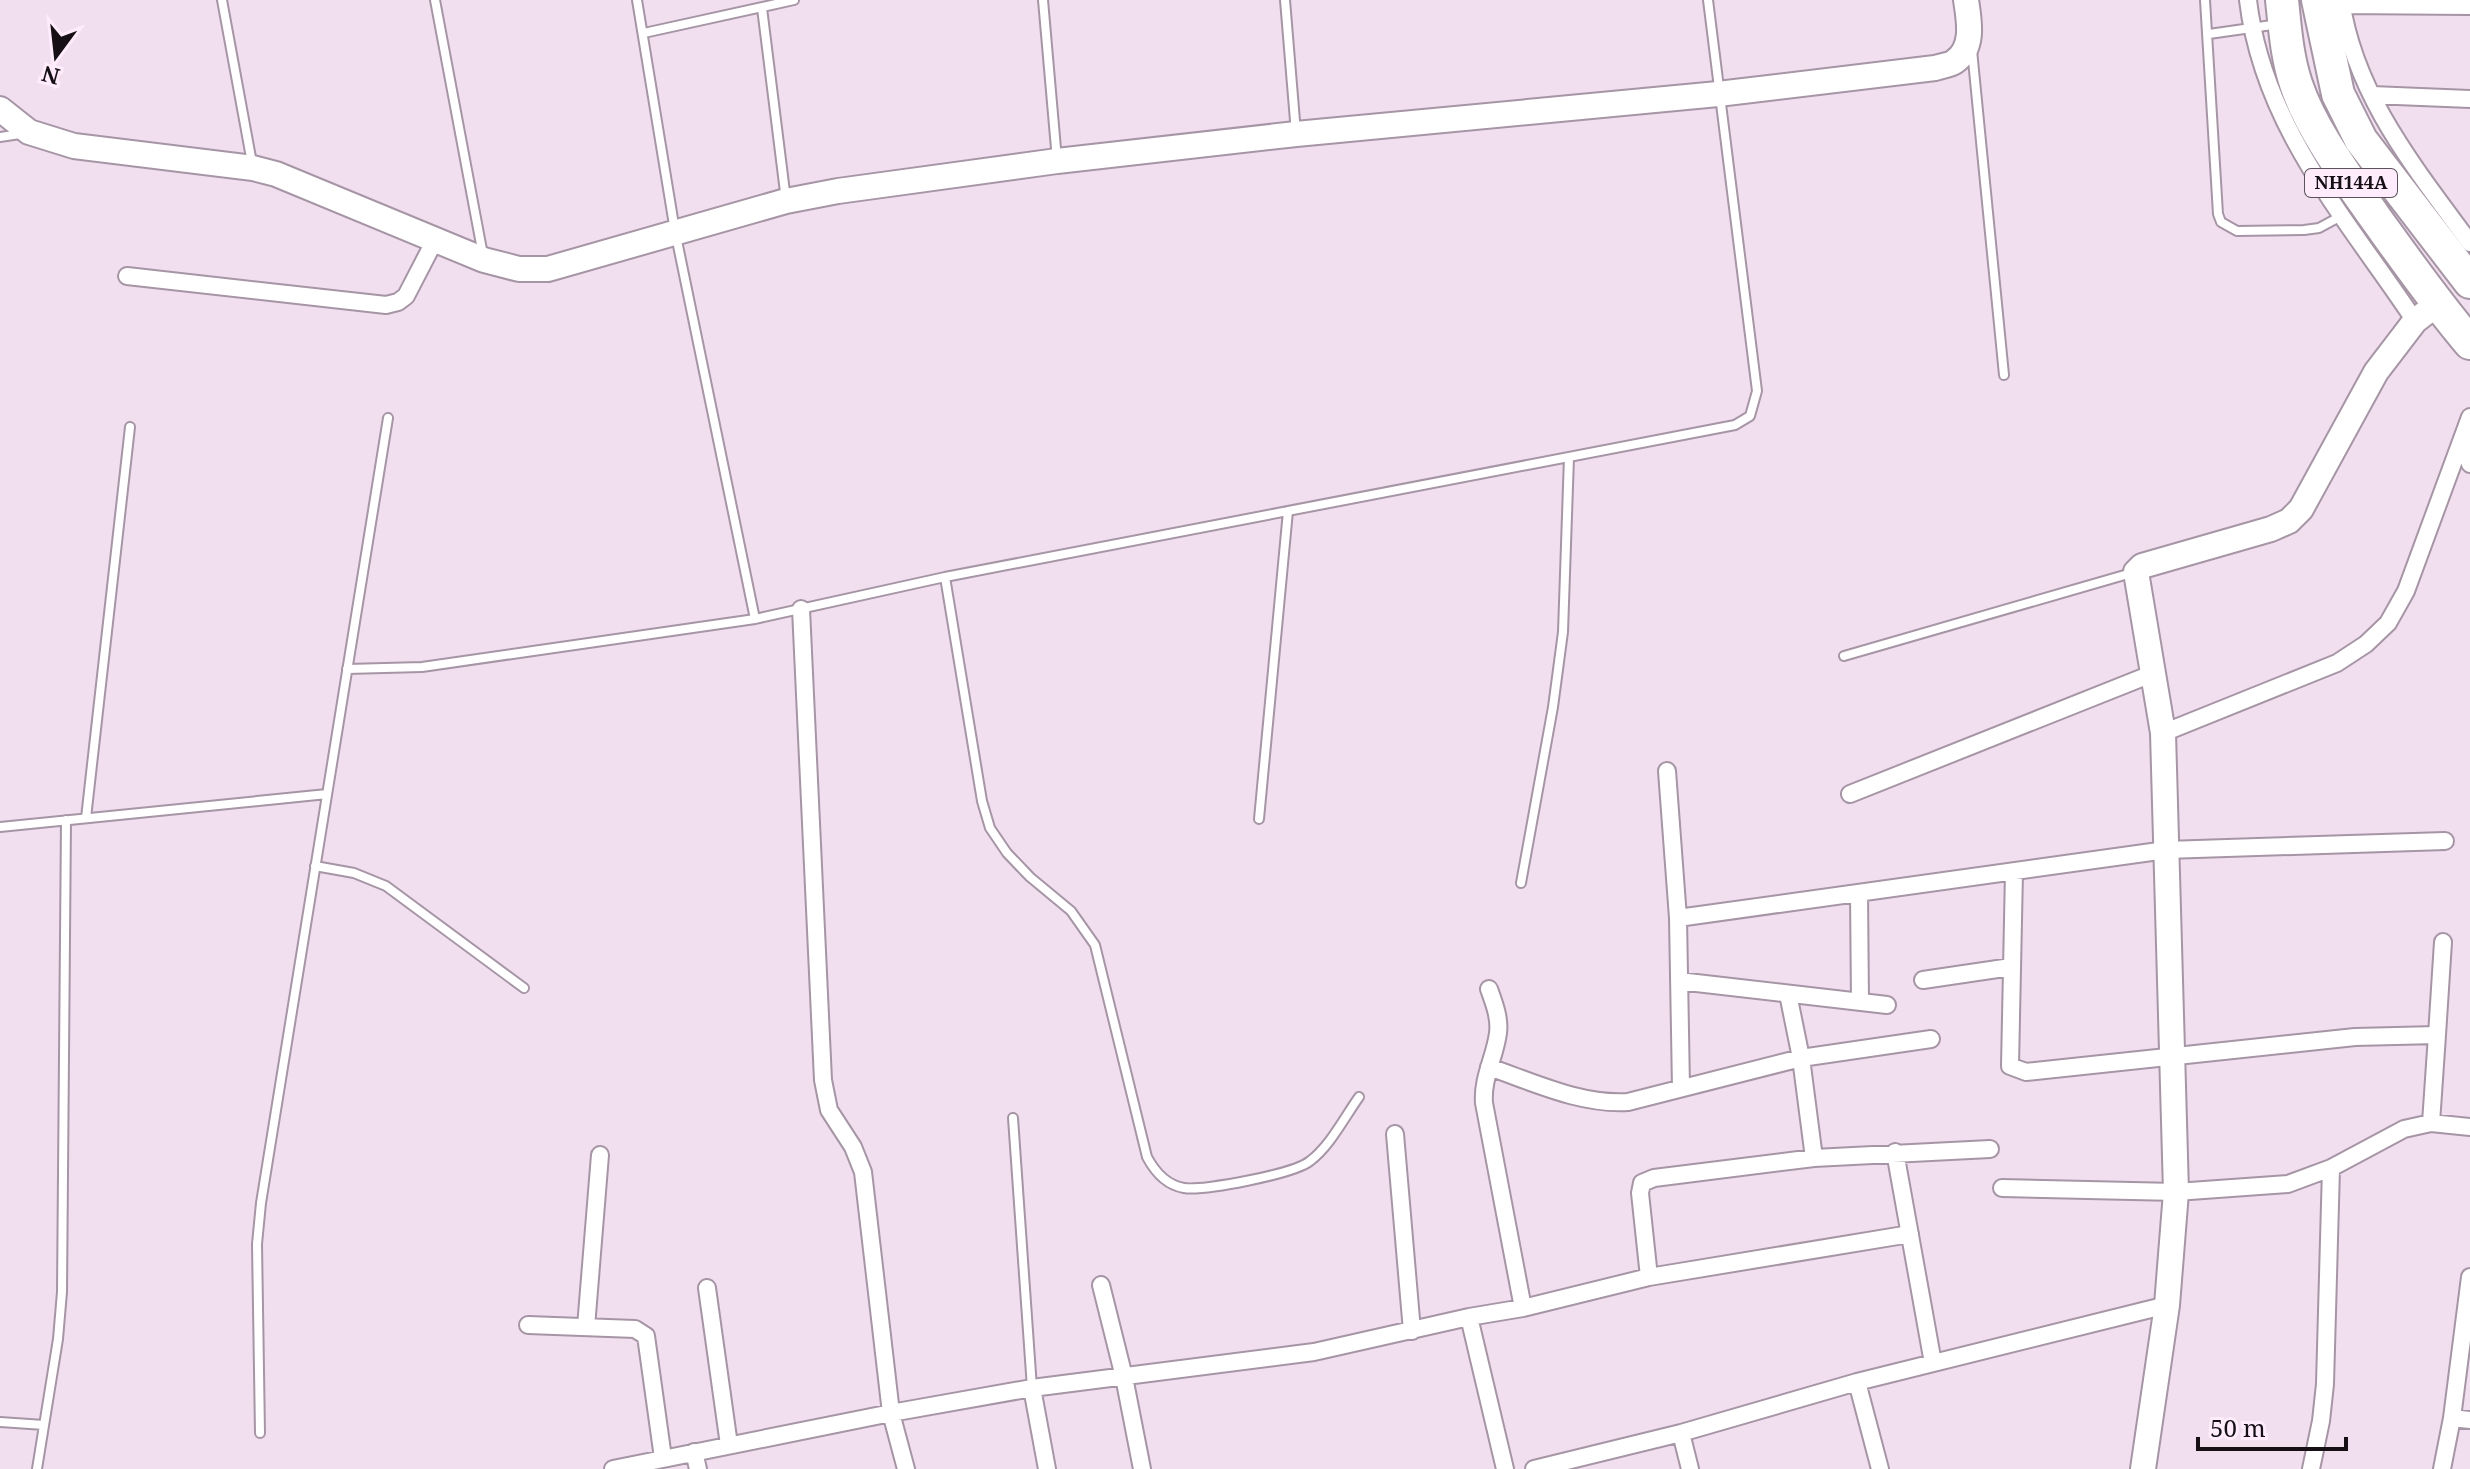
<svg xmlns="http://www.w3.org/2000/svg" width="2470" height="1469" font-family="'Noto Serif',serif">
	<rect width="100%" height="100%" fill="#f1dff0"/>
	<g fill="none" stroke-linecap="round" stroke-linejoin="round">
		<defs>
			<path id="lane" d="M222,0l30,163
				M435,0l48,255
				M637,0l38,231 80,388
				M1043,0l14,160
				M1285,0l11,133
				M2205,0l13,214 3,8 16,9 67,-1 15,-2 24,-13
				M762,8l24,192
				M644,33l150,-33
				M2209,34l70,-10
				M1972,50l32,325
				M0,137l20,-3
				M945,577l37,224 8,27 17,25 23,24 41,34 24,34 52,212c8,15 19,28 37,31 20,3 110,-14 126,-27 20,-15 34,-43 49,-64
				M1844,656l291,-84
				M347,669l75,-2 333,-48 190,-42 790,-152 15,-9 7,-25 -49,-391
				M86,818l44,-391
				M1259,819l29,-308
				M0,827l327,-33
				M315,866l39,7 32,13 138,102
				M1521,883l32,-176 10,-75 6,-175
				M1013,1118l19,270
				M0,1422l44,3
				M260,1433l-3,-189 4,-41 127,-785
				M37,1469l21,-130 4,-47 4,-472"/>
			<path id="street" d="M2248,0c15,127 99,219 167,321
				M2341,0c13,94 74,168 129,243
				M2342,5l128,1
				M2372,95l98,4
				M127,276l259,29 12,-3 8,-6 29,-56
				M2462,439l8,25
				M801,609l22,471 6,30 24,37 10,25 28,241 15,56
				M2163,733l174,-70 29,-19 22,-21 18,-32 64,-174
				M1667,771l11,147 3,170
				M1850,794l304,-121
				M2014,872l-4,194 16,6 329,-35 82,-2 -6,88
				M1859,893l1,109
				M1678,918l488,-68 279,-9
				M1923,980l88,-13
				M1679,981l208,24
				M1489,989c5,14 11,29 9,44 -3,24 -16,45 -14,70l39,205
				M1788,994l13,64 13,100
				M2437,1035l6,-93
				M1489,1067c44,15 91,38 139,35l173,-44 130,-19
				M1395,1134l17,197
				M1895,1152l38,211
				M2002,1188l174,4 112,-8 43,-16 73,-39 27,-6 39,4
				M1649,1277l-9,-84 2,-10 12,-5 160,-20 176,-9
				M1101,1285l23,92 18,92
				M707,1288l22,157
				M1469,1317l36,152
				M528,1325l107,4 11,7 17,122
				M586,1327l14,-172
				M1857,1382l23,87
				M1032,1388l15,81
				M2452,1418l18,2
				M1681,1433l9,36
				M694,1452l4,17
				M613,1469l278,-56 141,-25 282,-36 155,-35 54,-9 126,-31 261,-43
				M1534,1469l147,-36 176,-51 310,-77
				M2311,1469l10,-48 4,-37 6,-216
				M2442,1469l10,-51 18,-141"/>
			<path id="secondary" d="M0,109l29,23 45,14 179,22 23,6 208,86 35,9h29l238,-68 52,-10 219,-30 239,-27 422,-40 217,-26c6,-2 15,-3 19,-6 21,-14 15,-42 12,-62
				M2143,1469l24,-164 9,-113 -13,-459 -27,-161 6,-6 129,-37 18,-8 12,-12 75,-137 39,-51 22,-17"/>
			<path id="highway" d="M2282,0c3,29 5,57 14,84 15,45 51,93 78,132 31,43 61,86 96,127
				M2318,0l20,94 23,46 109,142"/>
		</defs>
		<use href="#lane" stroke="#a695a5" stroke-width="12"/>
		<use href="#street" stroke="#a695a5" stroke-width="20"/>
		<use href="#secondary" stroke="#a695a5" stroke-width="28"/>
		<use href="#highway" stroke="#a695a5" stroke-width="36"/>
		<use href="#lane" stroke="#fff" stroke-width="8"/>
		<use href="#street" stroke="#fff" stroke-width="16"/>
		<use href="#secondary" stroke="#fff" stroke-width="24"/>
		<use href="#highway" stroke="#fff" stroke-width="32"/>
	</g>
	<g text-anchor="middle" stroke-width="7" stroke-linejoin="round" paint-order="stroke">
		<rect fill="#feecfd" stroke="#5c525b" stroke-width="2" x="2305" y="169" width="92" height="28" rx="6"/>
		<g font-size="18" font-weight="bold" fill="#161016">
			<text x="2351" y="189">NH144A</text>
		</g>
	</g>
	<g transform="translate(56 56) rotate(195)" stroke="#feecfd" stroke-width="6" paint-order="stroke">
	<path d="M0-6L14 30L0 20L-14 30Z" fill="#161016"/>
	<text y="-12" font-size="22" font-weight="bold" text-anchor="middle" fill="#161016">N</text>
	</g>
	<path d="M2198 1437v12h148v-12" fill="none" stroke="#161016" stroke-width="4"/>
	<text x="2210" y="1437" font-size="24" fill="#161016" stroke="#feecfd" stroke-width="6" paint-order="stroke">50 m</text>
</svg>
